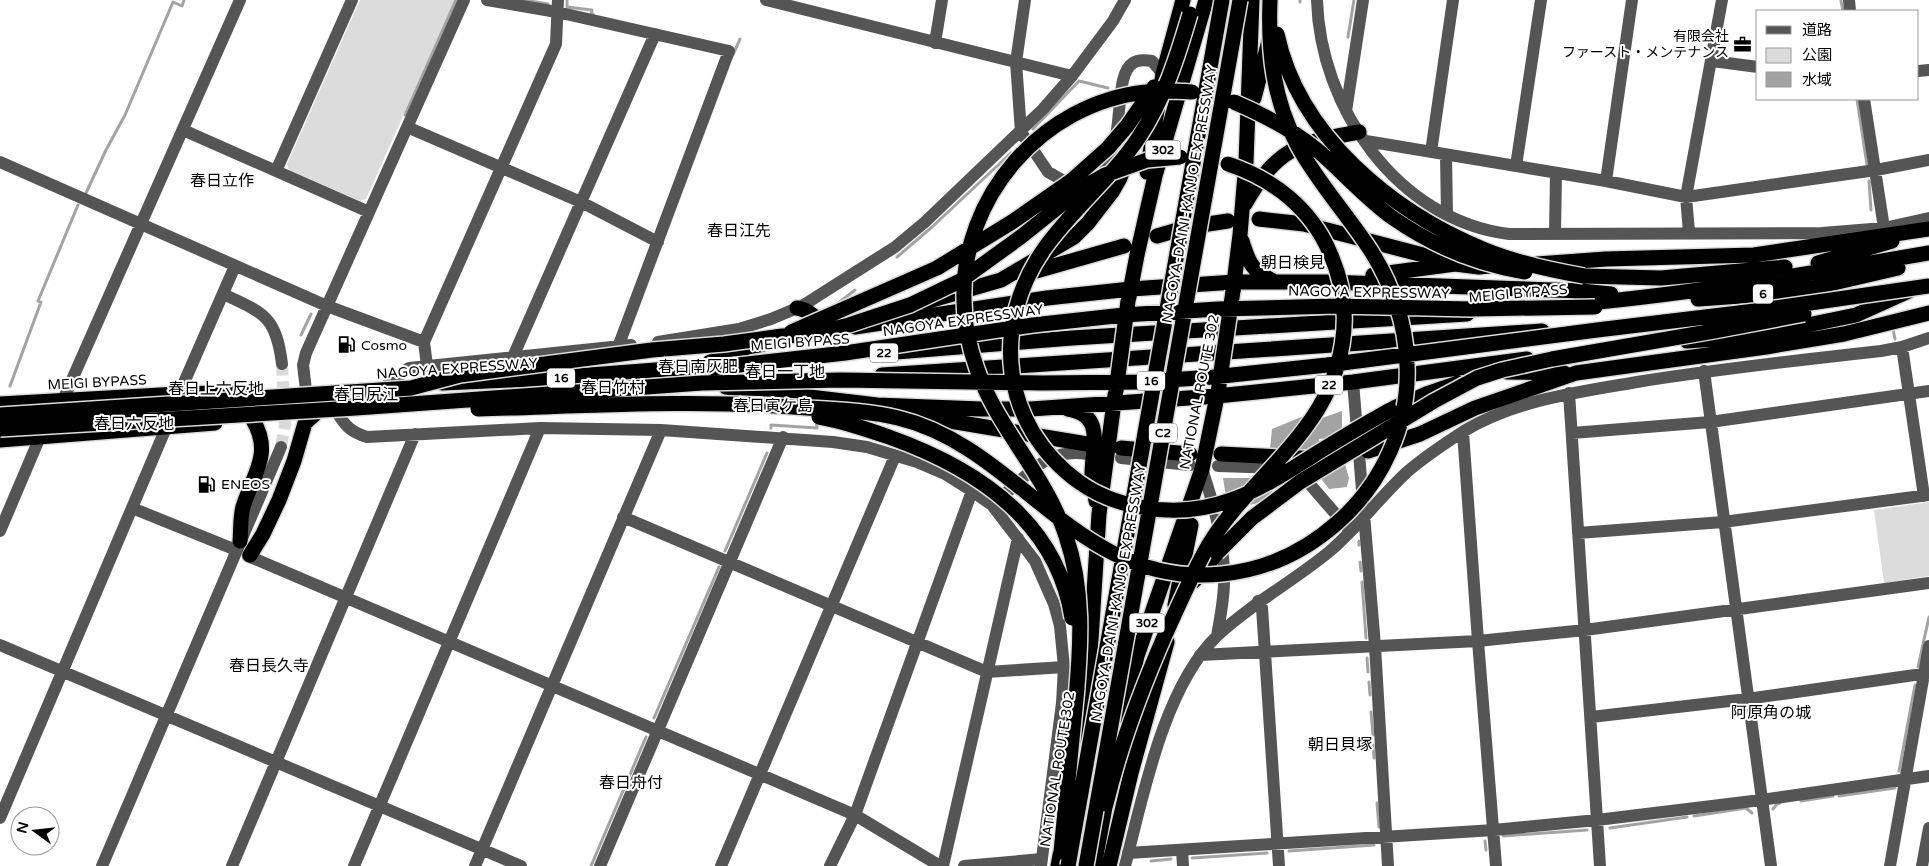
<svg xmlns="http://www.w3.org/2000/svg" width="1929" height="866" font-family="'Varela Round','Noto Sans JP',sans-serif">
	<rect width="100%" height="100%" fill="#fff"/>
	<path fill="#dcdcdc" d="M360,0h95l-89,199 -6,2 -71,-31 -2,-6z
		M1929,502v74l-45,7 -10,-73z"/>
	<path fill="#a3a3a3" d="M1342,411v26l-23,2v13l-49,-3 2,-20 34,-14 -4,10z
		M1344,461l5,17 -2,9 -18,2 -14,-18 -10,-1 -3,-6z
		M1223,478h31l7,2 12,12h6l1,7 -52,10z"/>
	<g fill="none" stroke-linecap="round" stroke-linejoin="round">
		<path stroke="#a3a3a3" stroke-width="3" d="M524,0l24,4
			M567,0v7l25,3 -1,4h2
			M1841,1l2,10
			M1300,2v-2
			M1348,37l6,-37
			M733,55l7,-16
			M1857,99l10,66
			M405,115l51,-115
			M1033,129l46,-48 29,7
			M1869,181l2,29
			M86,193l20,-43 19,-35 48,-113 9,4 2,-6
			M897,257l35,-30 79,-74
			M836,305l19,-15
			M1893,329l2,10
			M301,335l10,-21
			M10,386l31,-84 -3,-1 40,-96
			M771,428v-3l46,3 -1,-8
			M1359,541v4
			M725,551l42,-98
			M1360,562l1,9
			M1362,582l4,56
			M1367,658l1,14
			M1918,667l11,-50
			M1369,682l1,13
			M1371,712l2,23
			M654,718l65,-151
			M1373,745l1,13
			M1899,771l16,-86
			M1839,796l56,-8
			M1801,801l32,-5
			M1377,803l2,24
			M1773,809l4,-5 3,-1
			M1694,816l52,-8 6,5
			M1610,828l77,-11
			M1503,836l84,-6
			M1485,841l1,9
			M1289,851l85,-6
			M1192,858l75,-5
			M1151,861l20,-2
			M591,866l55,-129"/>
		<path stroke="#d9d9d9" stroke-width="12" stroke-dasharray="12 6" stroke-linecap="butt" d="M281,447l4,-22 -3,-61"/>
		<defs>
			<path id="highway" d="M1254,98l15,-57
				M1147,172l16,-98 20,-74
				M1245,204c33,-57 53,-61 114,-72
				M1259,219l45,5 146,38
				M1157,236l31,-9 40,-6
				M1242,241c7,23 10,29 31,40
				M1818,263l74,-22
				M1537,264l69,-5 148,-4 175,-26
				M1022,275l102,-29
				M1373,275l82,-11 24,3 10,-1
				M1584,276l77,2 124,-11
				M1233,291l7,-56 6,-73 6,-162
				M1129,297l8,-42 18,-79 51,-176
				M1698,299l58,-4 56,-7 86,-20
				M925,302l76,-22 73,-43 14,-14 24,-31 8,-14 7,-19
				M1579,304c118,-11 234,-31 350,-51
				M797,308c13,2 20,11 28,21
				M855,327l192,-29 84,-9 104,-7h92l254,9 30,3
				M1687,341l43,-3 58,-9 68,-14 53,-24
				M896,352l176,-14 395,-24
				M710,362l38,-15 16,-3
				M1507,372l57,1
				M882,375l660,-44
				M442,383l94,-4 187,-14
				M726,387l151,18 104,4h50l186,-13 136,-14 174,-23
				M0,404l179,-10 73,-2
				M1394,408l35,-15 29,-10
				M1068,409c39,6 23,42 24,68 0,8 3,16 4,24
				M919,414l31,7 137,23
				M0,440l215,-17
				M1121,448l69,6
				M1368,451l52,-17 55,-26 101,-35 190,-26 78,-13 85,-21
				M1221,454l99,5 24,-4
				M240,541c1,-11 0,-23 3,-34 10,-33 30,-53 10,-87
				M250,555l13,-21 16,-34 15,-39 11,-38 10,-9
				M1194,581l23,-28
				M1175,605l16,-80
				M1116,751l21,-95 65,-187 17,-82
				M1076,765l13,-94 10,-157 16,-119
				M1058,866l5,-27
				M1094,866l14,-75
				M1109,866l22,-93 36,-131"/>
		</defs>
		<use href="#highway" stroke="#dbdbdb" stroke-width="18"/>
		<path stroke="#555" stroke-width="12" d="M487,0l70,12 172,39 -111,296
			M766,0l306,76
			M1025,0l-9,62 5,70 27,40 16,9 12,2
			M1317,0c3,107 80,220 192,234l313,-1 62,-5 45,-10
			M1849,0l1,11
			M935,43l7,-43
			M1712,61l46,6
			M1918,71l11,-1
			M1864,99l20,129
			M1346,111l17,-111
			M407,127l174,75 77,40
			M183,130l186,82
			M1366,141l240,40 80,16 190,-27 53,-10
			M1431,152l22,-152
			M1446,155l1,59
			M0,162l327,144 97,36
			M1516,166l25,-166
			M276,171l76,-171
			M1095,178c35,-23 15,-101 38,-115 5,-4 13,-3 19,-2l11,13
			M1606,181l26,-181
			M1689,232l-3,-35 36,-197
			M1555,234l1,-60
			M223,294c41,19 53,22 59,70
			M658,342l81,-13 32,-10 31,-13 93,-59 30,-25 118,-113 29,-33 41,-55 12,-21
			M1902,347l22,149
			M512,359l143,-325
			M427,366l-3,-24 132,-298 2,-44
			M1704,371l67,495
			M1353,382l22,264 13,220
			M386,386l23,-18 222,-23
			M306,390l-3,-25 3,-12 158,-353
			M1569,393l31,473
			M179,394l56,-128
			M63,400l177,-400
			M337,412c8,14 14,20 30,25l173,-9 121,2 172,12 34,5 50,15 28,12 27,17 20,14 43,56 19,43 6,22 4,41 -2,36 -21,163
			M1463,432l15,209 18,225
			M1572,433l138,-11 219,-31
			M1121,458l69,7
			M1218,466l60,2
			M1202,469c12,36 23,75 22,113 0,18 -4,36 -7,54
			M1297,473l10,8 39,45
			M994,503c31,-23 49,-56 93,-49
			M132,508l104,42
			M623,517l364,155 77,-5
			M0,531l40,-94
			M1578,533l145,-11 206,-27
			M248,556l607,259 85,51
			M1258,601l4,7 3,45 14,213
			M0,645l521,221
			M1200,655l278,-14 107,-11 344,-47
			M1591,717l156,-18 182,-26
			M0,818l166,-390
			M1182,850l1,16
			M1128,853l366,-23 103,-10 164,-20 168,-24
			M102,866l179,-419
			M232,866l183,-432
			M354,866l186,-438
			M475,866l186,-436
			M600,866l183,-429
			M721,866l174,-410
			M830,866l25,-51 117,-324
			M943,866l75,-328
			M964,866l78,-7
			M1125,866c18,-70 39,-179 92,-230 35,-33 77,-55 113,-85 28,-24 50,-54 77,-79 15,-13 40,-30 57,-41 52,-31 114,-39 173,-49 81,-13 162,-22 244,-31l21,-4 27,-9
			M1890,866l39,-220
			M1922,866l7,-38"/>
		<use href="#highway" stroke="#000" stroke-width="15"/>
		<defs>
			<path id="highway-bridge" d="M1190,14c-13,44 -26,85 -51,123 -27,41 -67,72 -95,112 -54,78 -43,176 35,233 18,13 40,21 61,25 72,14 119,-17 177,-54 24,-15 48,-29 73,-43
				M1277,34c22,102 115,178 208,216 32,13 65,20 99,26
				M1234,102c30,13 57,27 82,47 26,22 49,49 77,69 40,28 83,46 132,54
				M791,332l146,-64 75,-46 59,-41 37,-33 19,-22 27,-39
				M712,368l133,-15 188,-28 91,-10 94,-6 119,-3 134,3 124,-2
				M1219,385l14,-94
				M1116,391l12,-90
				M478,409c110,-3 220,-10 330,-1 30,2 61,3 90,10 122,29 180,171 324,156 43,-4 82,-22 115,-51 45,-39 73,-99 70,-159 -1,-40 -15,-80 -36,-113 -23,-36 -53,-68 -73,-105 -25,-46 -30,-95 -28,-146
				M0,415l411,-27 49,-13 192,-25 72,-6 58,-8 26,-1 41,-10 61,-20 50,-24 62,-45 60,-48 23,-13 42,-15 33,-3
				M819,417c24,4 47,12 70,20 87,31 168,84 183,181
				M0,429l356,-21 346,-25 139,-3 201,3 97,-1 74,-5 114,-12 270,-35 158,-19 174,-25
				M1217,553l35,-35 48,-36 134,-81 43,-23 25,-8 50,-11 162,-28 90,-17
				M1076,698c5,-55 8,-109 -10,-162 -20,-61 -69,-108 -89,-167 -8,-22 -13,-46 -13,-69 -3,-103 78,-197 182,-208 15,-2 31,-1 46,0
				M1106,804c14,-59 35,-114 59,-169 14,-30 27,-61 43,-89 26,-44 67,-77 97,-118 39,-51 52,-115 25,-175 -19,-45 -57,-74 -102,-89
				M1061,852l16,-164
				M1068,866l154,-866
				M1086,866l154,-866"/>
		</defs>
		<use href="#highway-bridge" stroke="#dbdbdb" stroke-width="18" stroke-linecap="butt"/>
		<use href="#highway-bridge" stroke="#000" stroke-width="15"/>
	</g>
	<defs>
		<symbol id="office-bare" viewBox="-9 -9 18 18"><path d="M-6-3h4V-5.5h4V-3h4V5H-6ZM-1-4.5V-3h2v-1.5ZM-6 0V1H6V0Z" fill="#000" stroke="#fff" stroke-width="2.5" paint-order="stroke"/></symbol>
		<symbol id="fuel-bare" viewBox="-9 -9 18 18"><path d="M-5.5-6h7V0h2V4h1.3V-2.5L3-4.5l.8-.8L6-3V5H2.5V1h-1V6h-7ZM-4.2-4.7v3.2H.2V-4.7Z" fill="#000" stroke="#fff" stroke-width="2.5" paint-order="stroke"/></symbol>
	</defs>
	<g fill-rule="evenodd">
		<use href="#office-bare" x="1730" y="32" width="25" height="25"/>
		<use href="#fuel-bare" x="334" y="332" width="25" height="25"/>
		<use href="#fuel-bare" x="194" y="472" width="25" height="25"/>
	</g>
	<g text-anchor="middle" stroke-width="4" stroke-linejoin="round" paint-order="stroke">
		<g fill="#fff" stroke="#4c4c4c" stroke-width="1">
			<rect x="1145.5" y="140.5" width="35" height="19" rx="4"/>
			<rect x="1753" y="284.5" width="20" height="19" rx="4"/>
			<rect x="870" y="343.5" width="28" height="19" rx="4"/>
			<rect x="547" y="368.5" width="28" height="19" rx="4"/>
			<rect x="1137" y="371.5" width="28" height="19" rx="4"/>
			<rect x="1315" y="375.5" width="28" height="19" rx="4"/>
			<rect x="1149" y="423.5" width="28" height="19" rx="4"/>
			<rect x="1129.5" y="613.5" width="35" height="19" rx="4"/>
		</g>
		<g font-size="12" font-weight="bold" fill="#000">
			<text x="1163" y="154">302</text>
			<text x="1763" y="298">6</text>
			<text x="884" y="357">22</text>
			<text x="561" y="382">16</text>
			<text x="1151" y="385">16</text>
			<text x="1329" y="389">22</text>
			<text x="1163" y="437">C2</text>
			<text x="1147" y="627">302</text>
		</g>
		<g font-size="14" fill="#000" stroke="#fff" text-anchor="start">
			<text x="1729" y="41" text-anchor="end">有限会社<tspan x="1729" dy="16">ファースト・メンテナンス</tspan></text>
			<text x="361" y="350">Cosmo</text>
			<text x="221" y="489">ENEOS</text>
		</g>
		<g font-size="14" fill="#000" stroke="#fff">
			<text transform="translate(1189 194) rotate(-80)" y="5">NAGOYA-DAINI-KANJO EXPRESSWAY</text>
			<text transform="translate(1369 292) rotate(1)" y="5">NAGOYA EXPRESSWAY</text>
			<text transform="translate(1518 293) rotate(-5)" y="5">MEIGI BYPASS</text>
			<text transform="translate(963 320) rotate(-8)" y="5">NAGOYA EXPRESSWAY</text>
			<text transform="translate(800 342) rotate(-4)" y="5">MEIGI BYPASS</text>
			<text transform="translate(457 368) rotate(-4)" y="5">NAGOYA EXPRESSWAY</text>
			<text transform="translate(97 382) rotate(-3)" y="5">MEIGI BYPASS</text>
			<text transform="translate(1199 392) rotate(-79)" y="5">NATIONAL ROUTE 302</text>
			<text transform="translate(1118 593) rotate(-80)" y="5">NAGOYA-DAINI-KANJO EXPRESSWAY</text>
			<text transform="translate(1057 769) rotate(-81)" y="5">NATIONAL ROUTE 302</text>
		</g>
		<g font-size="16" fill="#000" stroke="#fff">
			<text x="222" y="186">春日立作</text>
			<text x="739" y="236">春日江先</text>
			<text x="1293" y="268">朝日検見</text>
			<text x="698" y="372">春日南灰肥</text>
			<text x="785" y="377">春日一丁地</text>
			<text x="613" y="393">春日竹村</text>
			<text x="216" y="394">春日上六反地</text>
			<text x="366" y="400">春日尻江</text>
			<text x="773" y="411">春日寅ケ島</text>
			<text x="134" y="429">春日六反地</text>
			<text x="269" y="671">春日長久寺</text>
			<text x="1771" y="718">阿原角の城</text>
			<text x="1340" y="750">朝日貝塚</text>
			<text x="631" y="788">春日舟付</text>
		</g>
	</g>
	<rect x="1756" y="10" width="162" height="90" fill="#ffffff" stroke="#999999"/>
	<rect x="1766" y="26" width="25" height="8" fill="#555555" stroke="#999999"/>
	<text x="1802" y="35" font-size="15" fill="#000000">道路</text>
	<rect x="1766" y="48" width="25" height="15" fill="#dcdcdc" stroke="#999999"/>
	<text x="1802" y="60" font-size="15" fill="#000000">公園</text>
	<rect x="1766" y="72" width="25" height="15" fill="#a3a3a3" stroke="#999999"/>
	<text x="1802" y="85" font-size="15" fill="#000000">水域</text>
	<g transform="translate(35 831) rotate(285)"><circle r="24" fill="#ffffff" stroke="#999999"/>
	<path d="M0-4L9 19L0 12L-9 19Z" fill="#000000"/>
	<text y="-8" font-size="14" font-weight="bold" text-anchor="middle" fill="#000000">N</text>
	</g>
</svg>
